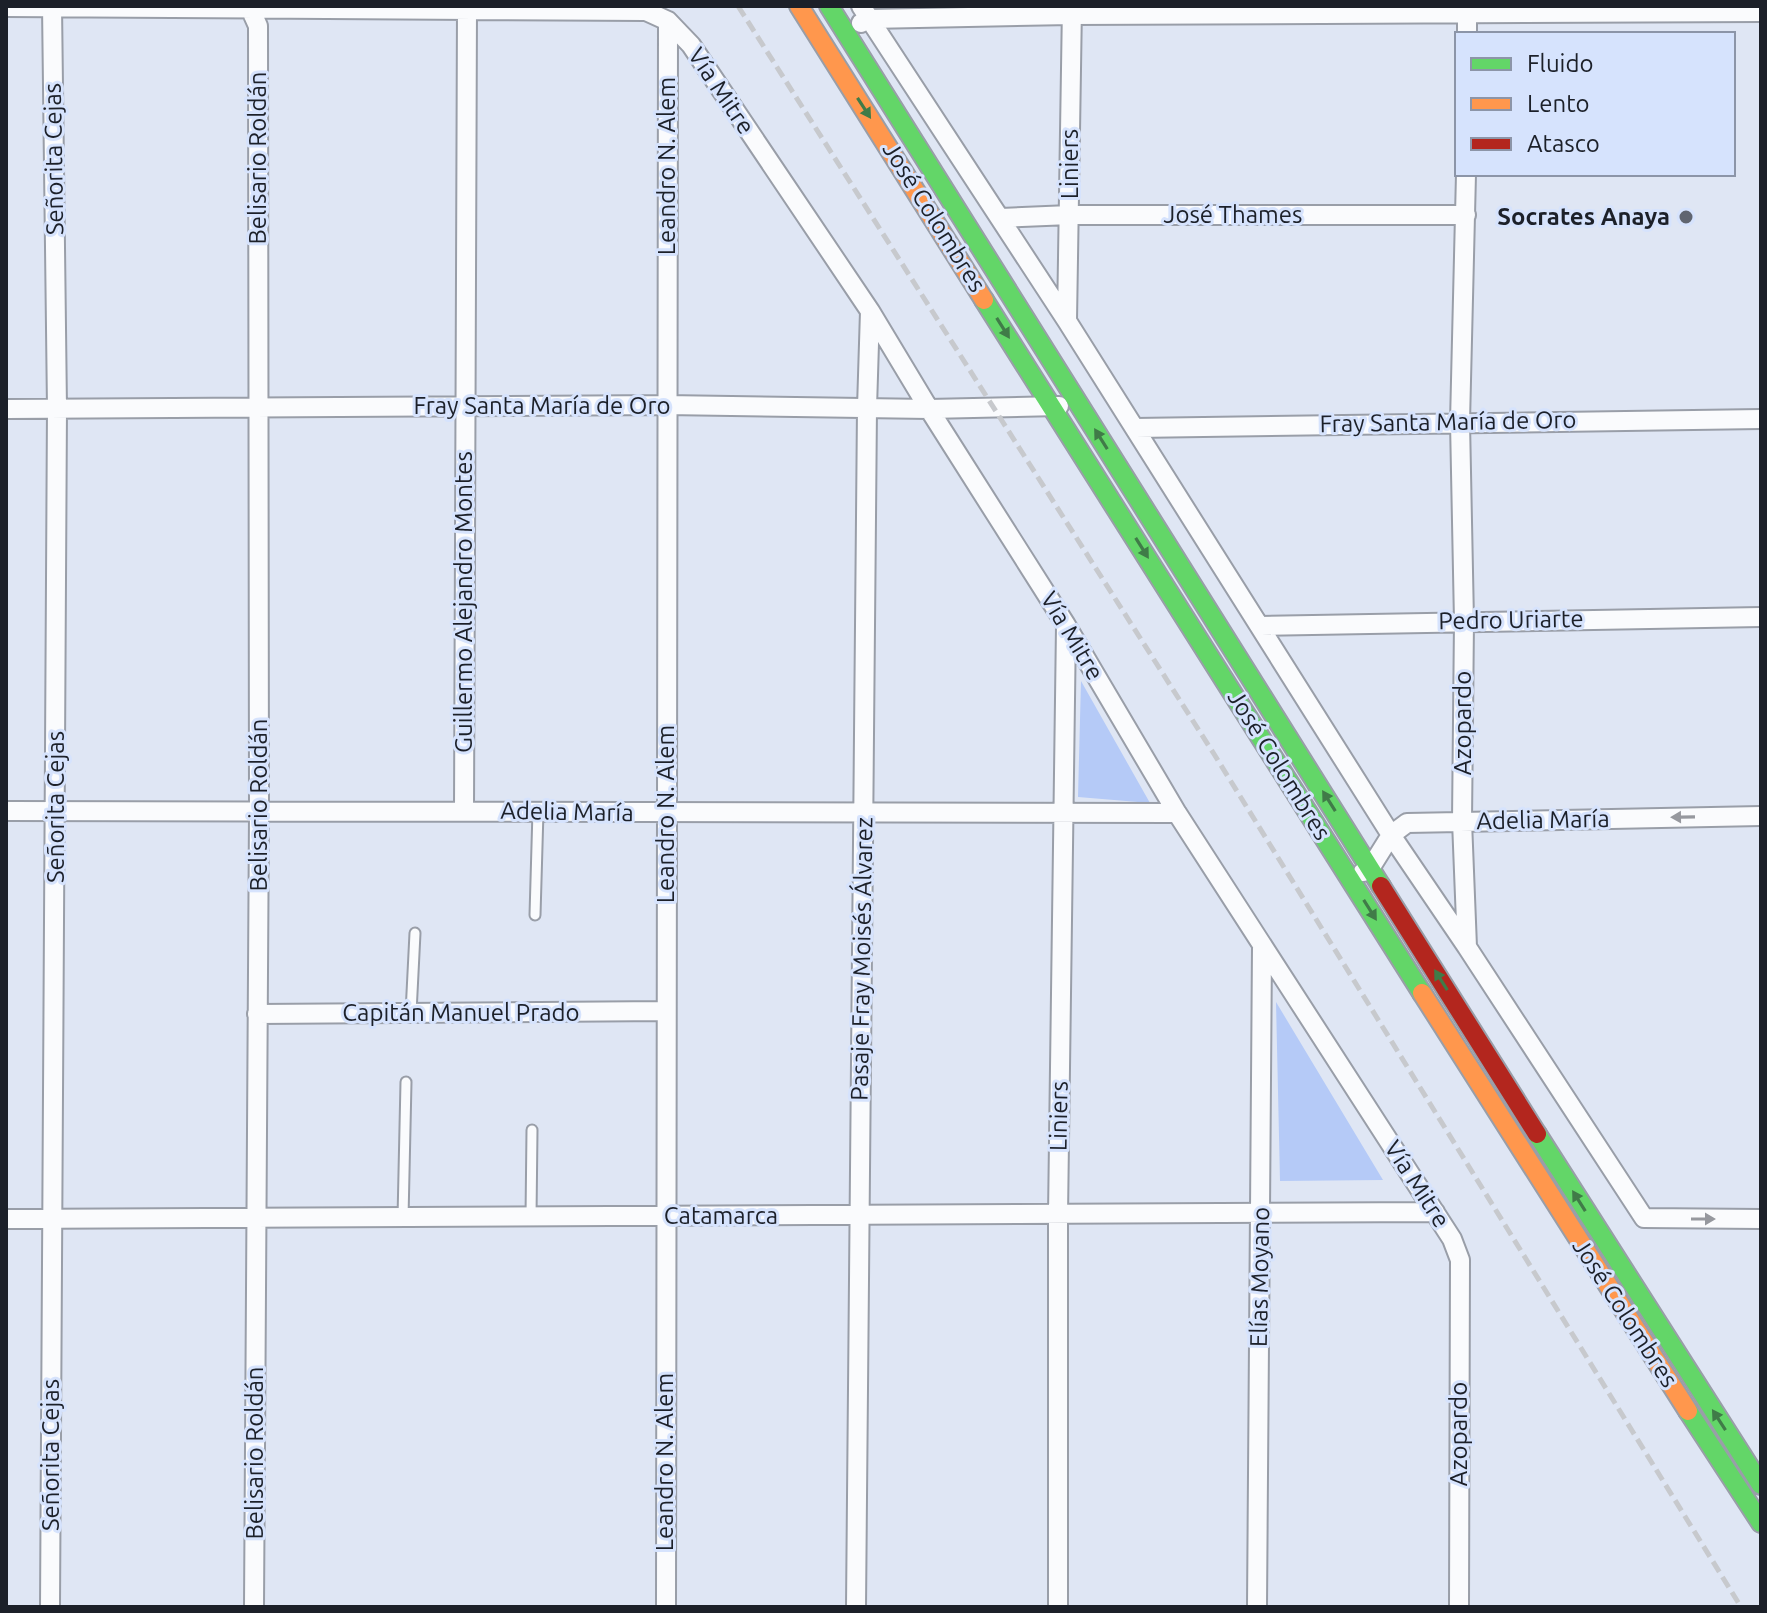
<svg xmlns="http://www.w3.org/2000/svg" width="1767" height="1613" font-family="Ubuntu,sans-serif">
	<rect width="100%" height="100%" fill="#dfe6f4"/>
	<path fill="#b5caf7" d="M1081,681l69,122 -72,-6z
		M1276,1002l107,178 -103,1z"/>
	<g fill="none" stroke-linecap="round" stroke-linejoin="round">
		<defs>
			<path id="lane" d="M535,915l3,-104
				M411,1013l4,-80
				M531,1217l1,-87
				M403,1218l3,-136"/>
			<path id="street" d="M249,6l9,20 1,787 -5,794
				M861,6l206,315 324,514 76,112
				M6,7l640,4 22,10 23,24 179,266 59,98 137,216 111,188 275,426 8,21 -1,347
				M861,23l8,-4 202,-4 690,-3
				M1467,34v-21
				M1466,174l-6,248 4,199 -2,200 5,126 177,271 117,1
				M1001,218l69,-3h396
				M1067,321l5,-315
				M6,409l660,-4 263,4 130,-3
				M1135,428l626,-9
				M1261,626l500,-9
				M6,811l1171,2
				M464,811l3,-802
				M1363,872l8,-5 20,-32 16,-12 354,-7
				M257,1014l408,-3
				M6,1219l1429,-7
				M50,1607l7,-1199 -5,-402
				M666,1607l2,-1586
				M856,1607l11,-1199 3,-97
				M1058,1607v-392l8,-589
				M1257,1607l5,-659"/>
			<path id="fast" d="M829,6l552,880
				M984,300l438,693
				M1537,1134l224,351
				M1688,1411l73,112"/>
			<path id="slow" d="M799,6l185,294
				M1422,993l266,418"/>
			<path id="jam" d="M1381,886l156,248"/>
		</defs>
		<use href="#lane" stroke="#999ea8" stroke-width="13"/>
		<use href="#street" stroke="#999ea8" stroke-width="22"/>
		<use href="#fast" stroke="#999ea8" stroke-width="22"/>
		<use href="#slow" stroke="#999ea8" stroke-width="22"/>
		<use href="#jam" stroke="#999ea8" stroke-width="22"/>
		<use href="#lane" stroke="#fafbfd" stroke-width="9"/>
		<use href="#street" stroke="#fafbfd" stroke-width="18"/>
		<use href="#fast" stroke="#63d668" stroke-width="18"/>
		<use href="#slow" stroke="#ff974d" stroke-width="18"/>
		<use href="#jam" stroke="#b3261e" stroke-width="18"/>
		<path stroke="#c7c9cd" stroke-width="5" stroke-dasharray="12 6" stroke-linecap="butt" d="M738,6l476,748 527,853"/>
	</g>
	<defs><path id="oneway-solid" d="M-6-.8H1V-3.2L6.5 0L1 3.2V.8H-6Z" transform="scale(2)"/></defs>
	<g fill="#407b48">
		<use href="#oneway-solid" transform="translate(864 108) rotate(57)"/>
		<use href="#oneway-solid" transform="translate(1003 328) rotate(58)"/>
		<use href="#oneway-solid" transform="translate(1101 439) rotate(-122)"/>
		<use href="#oneway-solid" transform="translate(1142 548) rotate(58)"/>
		<use href="#oneway-solid" transform="translate(1329 801) rotate(-122)"/>
		<use href="#oneway-solid" transform="translate(1370 910) rotate(58)"/>
		<use href="#oneway-solid" transform="translate(1441 980) rotate(-122)"/>
		<use href="#oneway-solid" transform="translate(1579 1201) rotate(-122)"/>
		<use href="#oneway-solid" transform="translate(1719 1420) rotate(-123)"/>
	</g>
	<g fill="#96989e">
		<use href="#oneway-solid" transform="translate(1683 817) rotate(179)"/>
		<use href="#oneway-solid" transform="translate(1703 1219)"/>
	</g>
	<circle fill="#606570" stroke="#d6e3fd" stroke-width="3" cx="1686" cy="217" r="8"/>
	<g text-anchor="middle" stroke-width="6" stroke-linejoin="round" paint-order="stroke">
		<g font-size="24" fill="#1c2029" stroke="#d6e3fd">
			<text transform="translate(721 91) rotate(56)" y="8">Vía Mitre</text>
			<text transform="translate(258 158) rotate(-90)" y="8">Belisario Roldán</text>
			<text transform="translate(54 159) rotate(-91)" y="8">Señorita Cejas</text>
			<text transform="translate(1070 164) rotate(-90)" y="8">Liniers</text>
			<text transform="translate(667 166) rotate(-90)" y="8">Leandro N. Alem</text>
			<text x="1233" y="223">José Thames</text>
			<text transform="translate(934 217) rotate(58)" y="8">José Colombres</text>
			<text x="542" y="414">Fray Santa María de Oro</text>
			<text transform="translate(1448 422) rotate(-1)" y="8">Fray Santa María de Oro</text>
			<text transform="translate(464 602) rotate(-90)" y="8">Guillermo Alejandro Montes</text>
			<text transform="translate(1511 620) rotate(-1)" y="8">Pedro Uriarte</text>
			<text transform="translate(1072 636) rotate(59)" y="8">Vía Mitre</text>
			<text transform="translate(1463 723) rotate(-90)" y="8">Azopardo</text>
			<text transform="translate(1279 765) rotate(58)" y="8">José Colombres</text>
			<text transform="translate(259 805) rotate(-90)" y="8">Belisario Roldán</text>
			<text transform="translate(56 807) rotate(-90)" y="8">Señorita Cejas</text>
			<text transform="translate(567 812) rotate(1)" y="8">Adelia María</text>
			<text transform="translate(666 814) rotate(-90)" y="8">Leandro N. Alem</text>
			<text transform="translate(1543 820) rotate(-1)" y="8">Adelia María</text>
			<text transform="translate(862 959) rotate(-89)" y="8">Pasaje Fray Moisés Álvarez</text>
			<text x="461" y="1021">Capitán Manuel Prado</text>
			<text transform="translate(1059 1116) rotate(-89)" y="8">Liniers</text>
			<text transform="translate(1417 1184) rotate(57)" y="8">Vía Mitre</text>
			<text x="721" y="1224">Catamarca</text>
			<text transform="translate(1260 1277) rotate(-89)" y="8">Elías Moyano</text>
			<text transform="translate(1625 1313) rotate(57)" y="8">José Colombres</text>
			<text transform="translate(1459 1434) rotate(-90)" y="8">Azopardo</text>
			<text transform="translate(255 1453) rotate(-90)" y="8">Belisario Roldán</text>
			<text transform="translate(51 1455) rotate(-90)" y="8">Señorita Cejas</text>
			<text transform="translate(665 1462) rotate(-90)" y="8">Leandro N. Alem</text>
		</g>
		<g font-size="24" font-weight="bold" fill="#1c2029" stroke="#d6e3fd" text-anchor="end">
			<text x="1670" y="225">Socrates Anaya</text>
		</g>
	</g>
	<rect width="1767" height="1613" fill="none" stroke="#1c2029" stroke-width="16"/>
	<rect x="1455" y="32" width="280" height="144" fill="#d6e3fd" stroke="#8c95a8" stroke-width="2"/>
	<rect x="1471" y="58" width="40" height="12" fill="#63d668" stroke="#8c95a8" stroke-width="2"/>
	<text x="1527" y="72" font-size="24" fill="#1c2029">Fluido</text>
	<rect x="1471" y="98" width="40" height="12" fill="#ff974d" stroke="#8c95a8" stroke-width="2"/>
	<text x="1527" y="112" font-size="24" fill="#1c2029">Lento</text>
	<rect x="1471" y="138" width="40" height="12" fill="#b3261e" stroke="#8c95a8" stroke-width="2"/>
	<text x="1527" y="152" font-size="24" fill="#1c2029">Atasco</text>
</svg>
